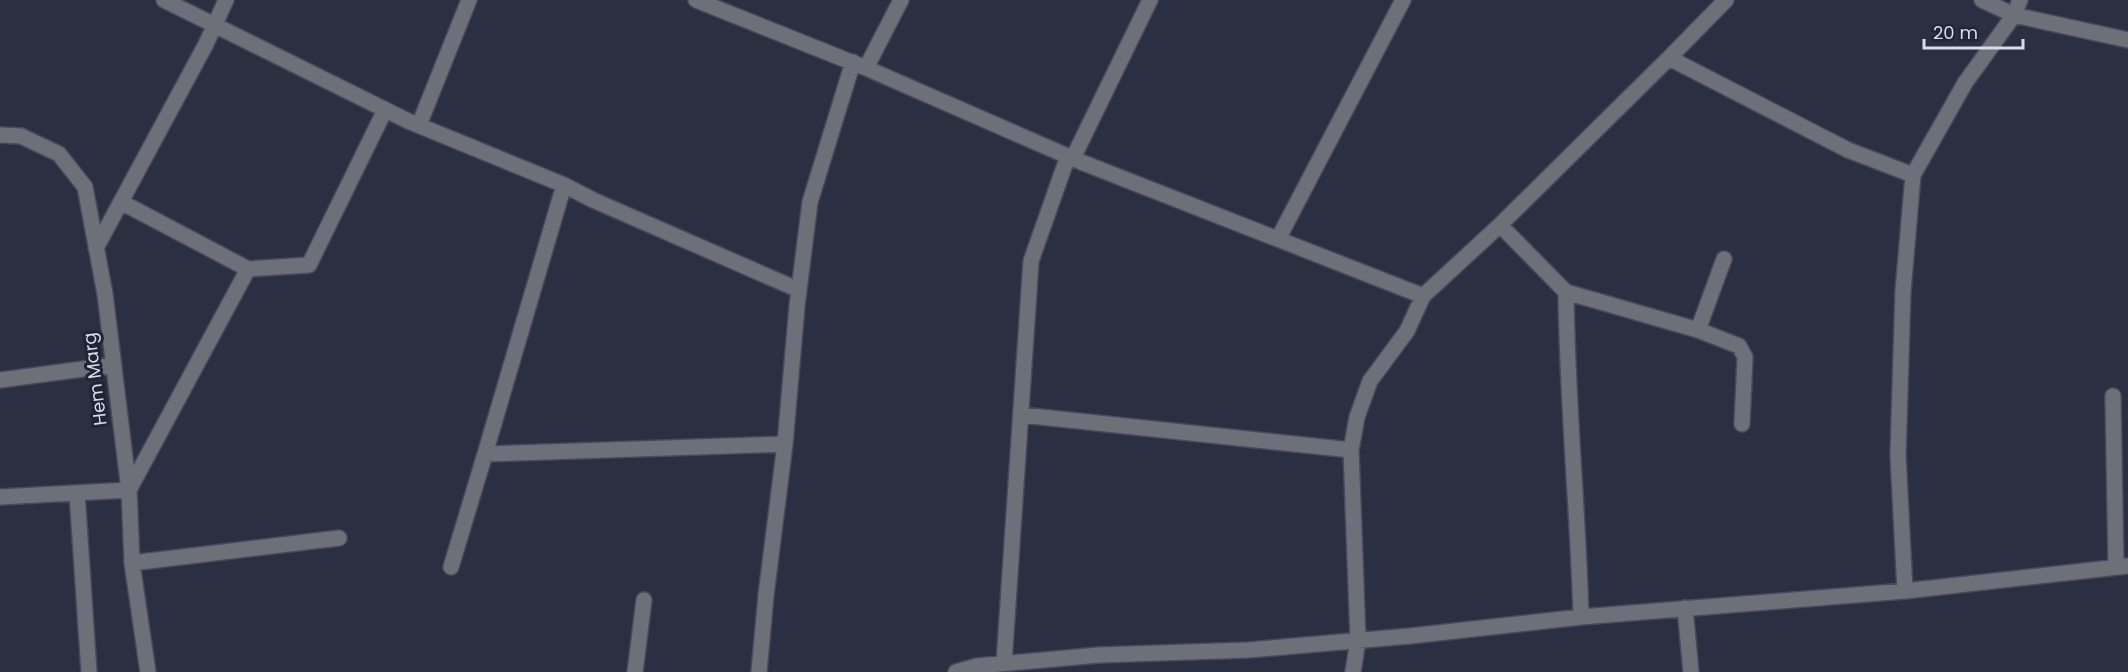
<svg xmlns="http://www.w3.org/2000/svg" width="2128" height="672" font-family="Poppins,sans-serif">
	<rect width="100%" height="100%" fill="#2a2f41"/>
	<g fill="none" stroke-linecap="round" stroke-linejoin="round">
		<defs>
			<path id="minor" d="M164,0l244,121 156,64 29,15 206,90
				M696,0l170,68 215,94 342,134 77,-71 169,-167 179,92 65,25
				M2020,0l-6,15 114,25
				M1669,58l57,-58
				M866,68l35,-68
				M419,125l50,-125
				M0,135l21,1 38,18 26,33 20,107 24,196 3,73 16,109
				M1073,158l77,-158
				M564,185l-79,269 300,-10
				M1500,225l66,67c1,109 12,217 15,325
				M1278,239l125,-239
				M96,248l110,-204 20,-44
				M248,269l61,-4 76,-155
				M1566,292l132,38 41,16 6,11 -3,67
				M1698,330l26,-71
				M0,380l113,-15
				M2113,396l3,171
				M1022,415l329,35
				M77,493l12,179
				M0,497l129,-7 119,-221 -127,-67
				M132,563l207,-25
				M451,567l34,-113
				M1905,591l-7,-136 5,-164 10,-116 52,-92 49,-68 -32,-15
				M1685,608l6,64
				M1004,663l27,-402 37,-105
				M635,672l9,-72
				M759,672l7,-77 19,-151 12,-138 13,-104 43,-140
				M956,672l21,-6 122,-11 149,-5 162,-14 171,-19 324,-26 223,-25
				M1353,672l5,-32 -7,-190 6,-33 13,-36 37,-50 16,-35"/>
		</defs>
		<use href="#minor" stroke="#464b5c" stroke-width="18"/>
		<use href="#minor" stroke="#6d7079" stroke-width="15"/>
	</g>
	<g text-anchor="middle" stroke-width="6" stroke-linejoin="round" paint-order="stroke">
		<g font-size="18" fill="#d8dce8" stroke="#202536">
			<text transform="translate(95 379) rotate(-97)" y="6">Hem Marg</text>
		</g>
	</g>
	<path d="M1924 39v9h99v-9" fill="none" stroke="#d8dce8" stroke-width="3"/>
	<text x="1933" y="39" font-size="18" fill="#d8dce8" stroke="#202536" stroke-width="4.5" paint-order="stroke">20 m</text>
</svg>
